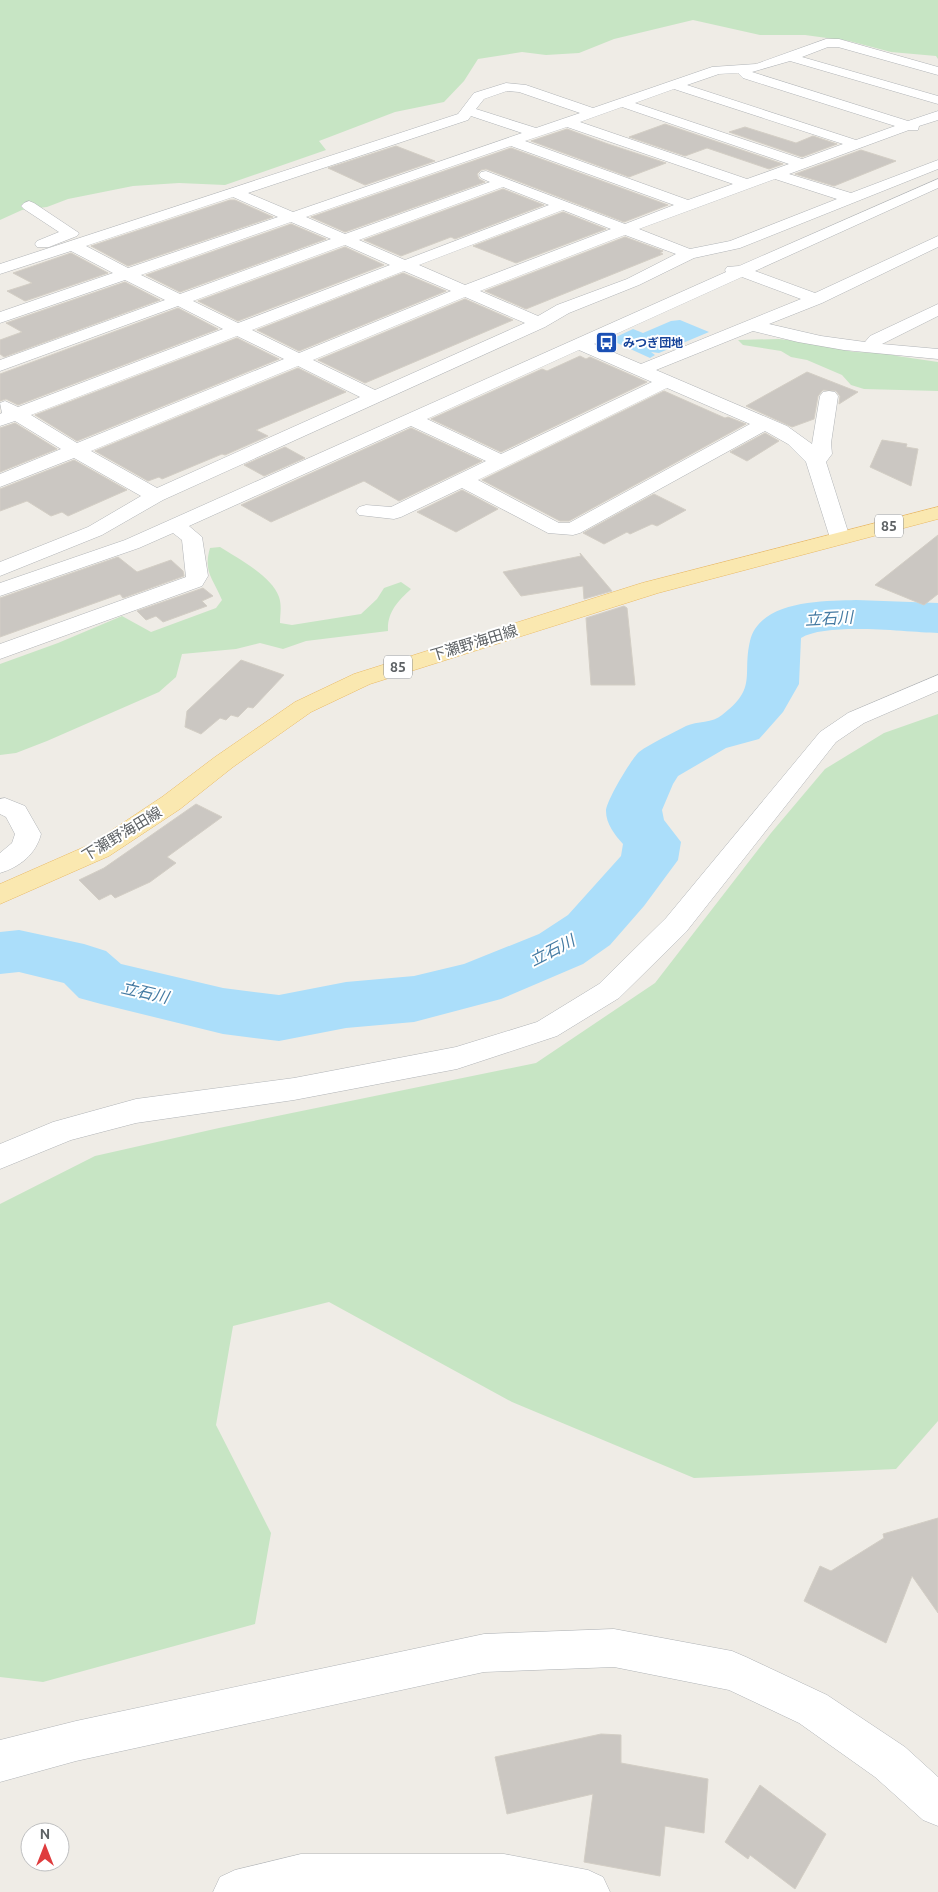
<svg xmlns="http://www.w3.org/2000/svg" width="938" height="1892" font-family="Ubuntu,'Noto Sans JP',sans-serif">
	<rect width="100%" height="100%" fill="#efece6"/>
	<path fill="#c7e5c4" d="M0,0h938v59l-2,-3 -45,-4 -42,-11 -44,-6h-45l-67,-15 -79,19 -35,14 -33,2 -24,-3 -44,7 -14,22 -20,21 -49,10 -76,29 7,9 -101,35 -46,-2 -46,3 -65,13 -21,8 -25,3 -22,10z
		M779,339l27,3 48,10 34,1 9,3 41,6v29l-74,-2 -13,-4 -9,-10 -35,-15 -16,-3 -10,-6 -38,-6 -5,-5z
		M220,547c17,11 52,29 59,50 3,9 1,17 1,26l12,2 69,-11 16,-15 7,-11 17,-6 10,7c-13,12 -24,23 -23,42l-82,10 -23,8 -23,-6 -24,6 -54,5 -6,23 -17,15 -112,49 -31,12 -16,2v-91l58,-21 64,-27 29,16 65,-24 6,-8c-9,-22 -19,-28 -12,-52z
		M938,714v707l-42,48 -202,9 -182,-76 -183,-100 -96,24 -17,99 55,108 -16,91 -212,58 -43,-5v-473l95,-48 124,-28 317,-65 119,-80 116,-150 54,-64 59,-36z"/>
	<path fill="#abdefa" d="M680,320l29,12 -50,21 -8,-1 4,3 -5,3 -35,-16 -1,-4 19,-9 10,4 28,-12z"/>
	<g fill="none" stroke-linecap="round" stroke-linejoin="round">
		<path fill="#abdefa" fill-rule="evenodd" d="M856,600l82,3v30c-33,-1 -111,-11 -137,5l-2,46 -16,28 -24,27 -33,9 -48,28 -5,8 -11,26 2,10 17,22 -3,18 -34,46 -34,39 -27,19 -82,35 -87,23 -68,6 -67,13 -56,-7 -122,-30 -22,-6 -15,-15 -45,-11 -19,2v-42l19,-2 65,14 22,7 15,13 102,24 56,7 67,-13 68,-6 50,-12 75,-30 29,-19 53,-59 2,-12c-8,-9 -17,-20 -17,-33 0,-10 26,-53 33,-59 12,-9 34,-19 47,-26 11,-5 27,-3 36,-11 36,-27 20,-40 28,-74 10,-41 73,-40 106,-41z"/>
	</g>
	<path fill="#cbc7c2" stroke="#d3cec5" d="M665,124l118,40 -14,5 -62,-21 -22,8 -56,-19z
		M745,127l51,16 17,-7 24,8 -35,13 -73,-25z
		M567,129l41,15 58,19 -37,14 -98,-36z
		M396,146l39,15 -70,24 -37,-17z
		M511,148l157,57 -44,17 -138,-53 -5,1 -4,4 2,5 6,3 -140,50 -34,-15z
		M861,150l35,11 -62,25 -39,-12z
		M503,189l41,16 -89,34 -4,-2 -50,19 -37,-16z
		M230,200h5l38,17 -145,49 -37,-20z
		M563,212l43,17 -90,34 -43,-17z
		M291,224l35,15 -146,53 -34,-17z
		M625,237l38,14 -3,2 3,1 -137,55 -41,-18z
		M345,247l39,18 -146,56 -40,-20z
		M71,253l37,20 -83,28 -18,-10 25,-8 -19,-10z
		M403,273l43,18 -147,60 -42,-21z
		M125,282l35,18 -156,57 -4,-3v-14l22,-8 -16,-9z
		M465,299l48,21 -148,63 -47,-23z
		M178,308l40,21 -200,76 -12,-6 -6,2v-27z
		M237,338l42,21 -202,82 -42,-26z
		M580,356l6,3 4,-2 57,25 -146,70 -70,-33 111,-50 5,2z
		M298,368l48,24 -90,38 12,6 -43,19 -3,-1 -60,25 -3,-2 -11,4 -53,-30z
		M807,372l51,20 -19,12 1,-8 -4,-5 -13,-1 -5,6 -4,23 -22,8 -46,-21z
		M664,391l61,27 3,-1 18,7 -177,97h-9l-78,-41z
		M15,423l42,26 -57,23v-44z
		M411,428l71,33 -83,40 -35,-20 -93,41 -30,-17z
		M765,433l14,8 -32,20 -17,-9z
		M882,440l25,4 -1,3 12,2 -7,37 -41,-19z
		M285,447l20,11 -41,18 -20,-11z
		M74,460l53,30 -59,26 -6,-4 -11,4 -24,-15 -27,10v-22z
		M462,490l36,19 -42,23 -39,-20z
		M654,494l32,16 -29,16 -5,-2 -22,10 -3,-2 -23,12 -21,-11z
		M938,535v59l-14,11 -49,-20z
		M580,553l32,38 -28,8 -1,-13 -62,10 -18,-24 78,-16z
		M118,557l19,15 34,-12 12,11 1,5 -61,22 -3,-4 -120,43v-39z
		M203,588l10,8 -11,5 5,5 -44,16 -7,-6 -10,4 -9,-9z
		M624,606l3,2 8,77h-44l-5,-67z
		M241,660l43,15 -31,33 -5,-1 -10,10 -7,-2 -5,5 -6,-2 -19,16 -16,-7 2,-16z
		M196,804l26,13 -55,40 9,6 -26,19 -35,16 -4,-4 -12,6 -20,-20 25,-12z
		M938,1518v95l-26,-37 -26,67 -82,-42 16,-35 11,5 53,-33 -1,-4z
		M601,1734l20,1v28l87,16 -4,54 -39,-7 -5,50 -76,-14 9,-68 -86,20 -12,-57z
		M760,1785l66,49 -31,55 -45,-34 -2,4 -23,-17z"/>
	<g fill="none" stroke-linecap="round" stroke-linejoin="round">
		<defs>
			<path id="minor" d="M826,39h13l99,28v8l-100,-28h-10l-26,10 136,39v8l-148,-43 -38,11 156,49 30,-10v9l-19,6 -1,4h-9l-120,44 62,19 87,-33v9l-198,79 -46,10 -55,27 -70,28 -24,14 -382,173 -61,35 -102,41v-14l88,-35 53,-31 -67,-38 -74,29v-13l61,-25 -46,-28 -15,5v-12l2,-1 -2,-10 5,-2 13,6 205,-78 -45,-23 -178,65v-11l165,-60 -40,-20 -125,43v-11l113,-39 -42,-22 -71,23v-10l458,-150 16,-21 32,-10 20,2 67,23 119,-41 44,-3zM738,73l5,5 152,48 -39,14 -169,-55 32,-11zM674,89l169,55 -41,15 -167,-56zM507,91l12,1 61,21 -44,15 -60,-19 8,-10zM622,107l167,57 -42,15 -167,-57zM471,116l51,17 -229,79 -45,-19 220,-73zM567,127l166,57 -45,16 -163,-59zM511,146l163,59 -49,19 -139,-53 -5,1 -2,3 2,3 9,4 -145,52 -39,-17zM775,179l62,20 -107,42 -40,8 -51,-20zM503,187l46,18 -144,55 -46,-20zM233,197l45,20 -150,51 -42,-22zM563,210l48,19 -146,56 -46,-20zM291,222l40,17 -151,55 -39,-19zM625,235l51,19 -49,25 -70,26 -19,11 -58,-25zM345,245l45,20 -152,58 -45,-22zM404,271l47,20 -152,62 -47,-23zM465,297l60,26 -150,67 -62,-30zM237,336l47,23 -207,84 -46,-28zM298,366l62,31 -203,91 -66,-37z
				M938,179v9l-183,83 60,22 123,-57v11l-116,56 -53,21 52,12 44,6 5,-6 68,-32v12l-56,28 56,5v10l-94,-9 -46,-8 -45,-11 -97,39 131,56 25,18 8,-48 3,-4 6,-1 6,1 3,4 -7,47 1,11 -6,8 24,76 -3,4 -7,2 -7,-2 -3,-4 -24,-76 -18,-18 -23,-13 -185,102 -7,2 -25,-2 -86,-45 -61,29 -7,2 -35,-4 -3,-4 3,-4 7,-2 25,2 95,-46 -75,-35 -222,100 13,11 6,39 -6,10 -202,73v-15l186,-67 -4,-37 -9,-7 -34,15 -139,48v-13l125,-43 601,-268 -1,-2 2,-3 12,-1zM742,277l59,22 -160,65 -47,-20zM579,350l73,32 -151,72 -74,-35zM667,388l83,36 -181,99h-10l-81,-43z
				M29,201l5,2 45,30 -2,3 -28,11h-12l-2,-3 2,-3 22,-9 -35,-23 -3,-3 3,-3z
				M938,675v16l-74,32 -28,19 -150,190 -67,66 -62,38 -100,33 -163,31 -158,23 -65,17 -71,29v-25l53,-22 83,-23 158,-21 162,-31 81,-25 62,-38 67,-66 154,-186 28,-19z
				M5,798l20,8 16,28c-5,20 -21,33 -41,39v-20l12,-10 3,-9 -9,-17 -6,-3v-15z
				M614,1629l118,22 14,6 81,38 78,52 33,30v49l-15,-6 -48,-43 -76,-54 -70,-33 -115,-23 -130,5 -408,89 -76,21v-42l76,-19 408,-87z
				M301,1854h203l84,16 15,7 7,15h-397l7,-15 15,-7z"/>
			<path id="major" d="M938,507v12l-280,74 -288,91 -59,28 -78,55 -53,42 -71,47 -109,48v-20l91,-40 71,-47 53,-40 80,-55 59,-28 288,-91z"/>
		</defs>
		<use href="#minor" stroke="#b1b4b7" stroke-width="1"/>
		<use href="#major" stroke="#e9b965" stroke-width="1"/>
		<use href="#minor" fill="#fff" fill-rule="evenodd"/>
		<use href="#major" fill="#fae8b0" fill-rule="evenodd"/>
	</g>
	<defs>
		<symbol id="bus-square" viewBox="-11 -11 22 22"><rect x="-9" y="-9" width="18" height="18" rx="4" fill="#1a4fb4" stroke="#fff"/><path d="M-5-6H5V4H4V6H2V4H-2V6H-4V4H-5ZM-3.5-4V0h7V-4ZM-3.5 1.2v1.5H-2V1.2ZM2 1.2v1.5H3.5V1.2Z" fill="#fff"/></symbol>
	</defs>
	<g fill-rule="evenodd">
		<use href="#bus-square" x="594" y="330" width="25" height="25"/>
	</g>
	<g text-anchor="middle" stroke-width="4" stroke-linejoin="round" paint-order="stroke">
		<g font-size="12" font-weight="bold" fill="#164399" stroke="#fff" text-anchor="start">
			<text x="623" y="347">みつぎ団地</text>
		</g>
		<g fill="#fff" stroke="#8e9193" stroke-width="1">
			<rect x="875" y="514.5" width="28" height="23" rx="4"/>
			<rect x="384" y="655.5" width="28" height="23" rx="4"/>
		</g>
		<g font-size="14" font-weight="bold" fill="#5e6265">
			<text x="889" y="531">85</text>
			<text x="398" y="672">85</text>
		</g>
		<g font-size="15" fill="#5e6265" stroke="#fff">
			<text transform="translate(474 643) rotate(-17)" y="5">下瀬野海田線</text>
			<text transform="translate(122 834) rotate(-31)" y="5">下瀬野海田線</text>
		</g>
		<g font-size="16" font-style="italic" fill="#457ba3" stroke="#fff">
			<text transform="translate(829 618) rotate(-3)" y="6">立石川</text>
			<text transform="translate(552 950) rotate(-27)" y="6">立石川</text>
			<text transform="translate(145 992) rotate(13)" y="6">立石川</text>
		</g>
	</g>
	<g transform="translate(45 1847)"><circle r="24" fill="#ffffff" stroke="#bfc0c1"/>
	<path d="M0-4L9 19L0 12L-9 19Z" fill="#df3c3e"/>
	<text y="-8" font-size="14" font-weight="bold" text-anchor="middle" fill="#5e6265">N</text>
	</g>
</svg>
